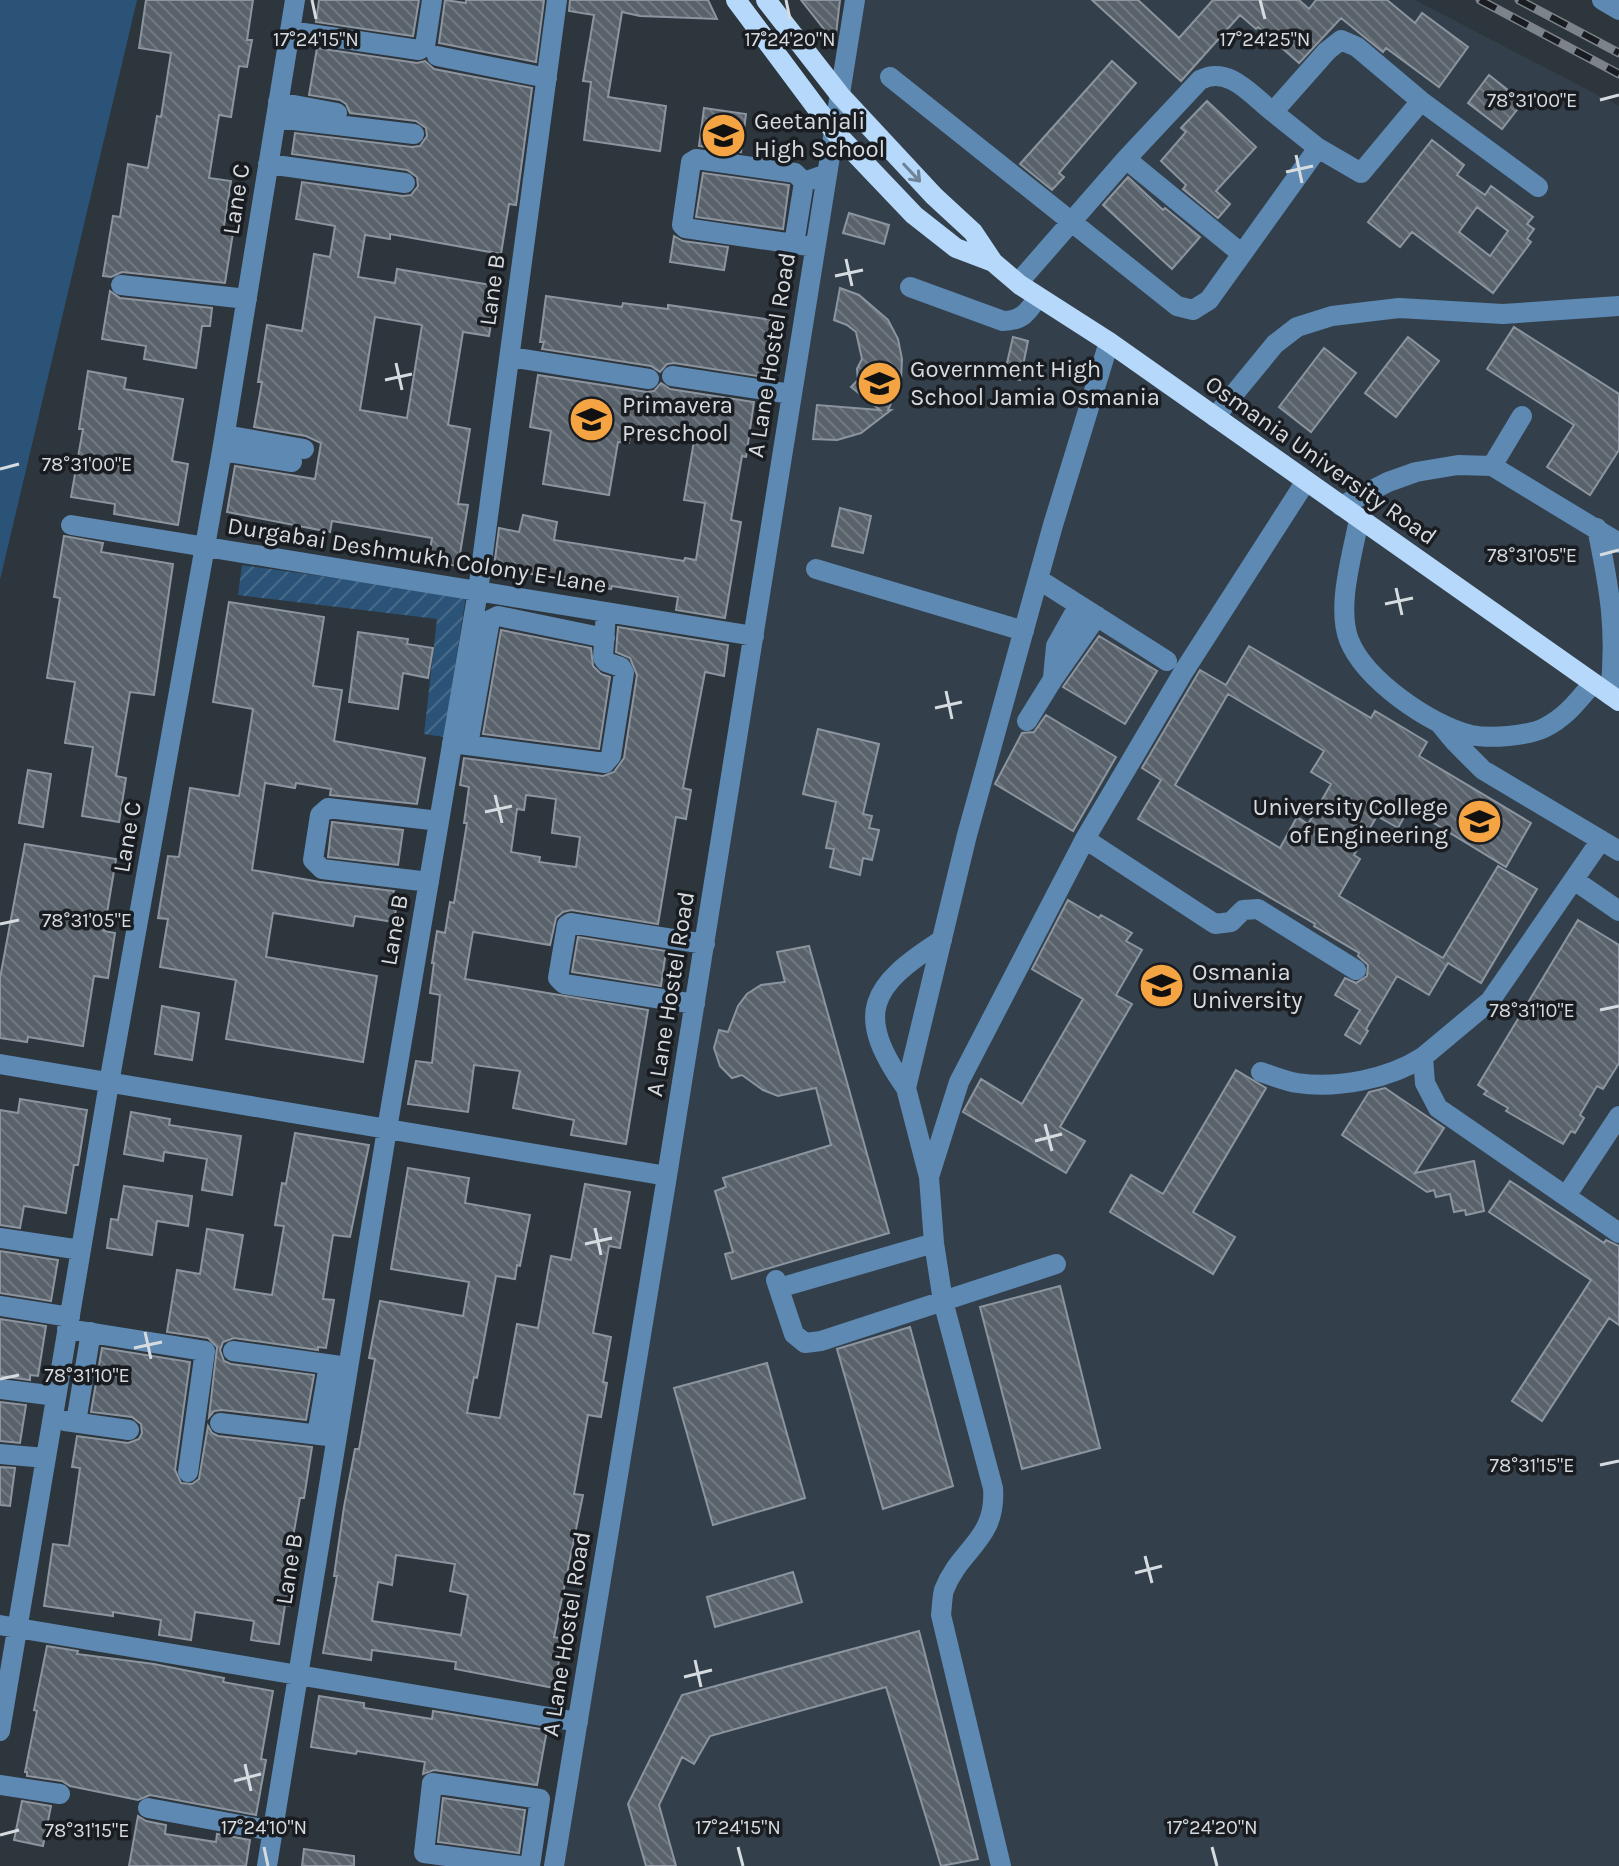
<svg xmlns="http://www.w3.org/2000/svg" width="1619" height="1866" font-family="Karla,sans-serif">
	<defs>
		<pattern id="garden-furrows" width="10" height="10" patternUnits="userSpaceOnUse" patternTransform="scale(2)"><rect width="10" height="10" fill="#2b5377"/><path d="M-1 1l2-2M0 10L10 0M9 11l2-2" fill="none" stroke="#496b8a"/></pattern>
		<pattern id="building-back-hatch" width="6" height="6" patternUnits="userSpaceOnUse" patternTransform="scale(2)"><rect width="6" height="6" fill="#59626b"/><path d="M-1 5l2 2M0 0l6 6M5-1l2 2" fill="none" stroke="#707880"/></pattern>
	</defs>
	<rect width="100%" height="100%" fill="#2d353d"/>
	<path fill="#33404c" d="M863,0h552l204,106v1760h-1060z"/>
	<path fill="#2b5377" d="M0,0h137l-137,580z"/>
	<path fill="url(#garden-furrows)" d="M242,565l224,31 -22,141 -20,-3 13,-115 -199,-24z"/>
	<path fill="url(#building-back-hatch)" stroke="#8c959f" stroke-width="2" fill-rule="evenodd" d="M146,0h107l-6,40h5l-5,27 -8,-1 -8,51 -12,-2 -10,63 22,3 -8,51 10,1 -8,50 -103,-11 -11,5 -8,-1 10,-60 7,1 8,-53 20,4 9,-52 4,1 10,-64 -32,-5z
		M319,0h100l-6,36 -97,-14z
		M445,0l21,3v-3h78l-8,62 -97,-19z
		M570,0h138l9,19 -77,-3 -18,-4 -14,85 58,9 -6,45 -76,-11 7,-58 -8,-1 11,-66 -25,-4z
		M801,0h39l-5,43z
		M1092,0h46l41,38 34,-38h86l10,9 7,-9h71l28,23 7,-10 46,34 -29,40 -53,-39 -3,4 -42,-34 -42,45 -41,-36 -2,2 -16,-14 -59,66z
		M317,48l100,15 8,-2 9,8 98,19 -16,117 -7,-1 -8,50 -111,-20v5l-25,-4 -7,42 37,6 2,-14 100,17 -8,50 -26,-4 -15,93 22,4 -12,75 10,1 -10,61 -30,-5 4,-23 -100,-17 -2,11 -103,-20 8,-46 80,13 6,-36 -15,-7 -52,-9 8,-45h-4l9,-57 35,6 12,-77 16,3 5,-31 -39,-7 6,-37 101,14 8,-1 7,-9 -1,-9 -10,-7 -115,-16 3,-21 117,14 8,-1 7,-10 -1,-8 -10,-7 -66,-8 -4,-9 -6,-4 -31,-5zM375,317l47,8 -15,93 -47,-8z
		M1112,61l24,22 -77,90 5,4 -12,13 -32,-26z
		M1489,75l34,27 -21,27 -34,-26z
		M1207,101l49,46 -40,44 14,13 -12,14 -35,-29 3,-4 -25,-24 25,-29 -5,-4z
		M704,108l42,6 -5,38 -42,-6z
		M1432,140l32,25 -7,10 28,20 6,-9 42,31 -6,7 7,5 -7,10 4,3 -38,51 -81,-61 -12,15 -32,-25zM1477,207l31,24 -18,25 -31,-24z
		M703,173l86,12 -6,44 -87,-12z
		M1128,177l35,33 2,-2 35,29 -28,32 -69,-64z
		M849,213l40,12 -5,19 -41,-11z
		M674,236l9,5 45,6 -4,23 -54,-8z
		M840,288l19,7 29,25 10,19 4,20 -1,21 -13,30h3l-30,23 -24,7 -24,-1 4,-34 63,5 -29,-23 7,-7 -1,-11 5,-10 -6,-27 -9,-7 -13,-5z
		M110,291l10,7 92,10 -2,18h-8l-6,42 -52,-9 2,-13 -44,-7z
		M546,296l76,11 1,-4 45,6v-4l104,15 -8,57 -90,-14 -7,1 -7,8 -9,-6 -109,-17 2,-7h-4z
		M1514,327l105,67v56l-29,45 -43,-28 27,-42 -87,-56z
		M1013,337l15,4 -8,39 -16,-4z
		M1408,337l31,24 -43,56 -31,-24z
		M1324,348l32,25 -45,59 -32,-25z
		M88,371l38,7 -2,11 59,10 -11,62 16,3 -10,61 -64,-11 1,-10 -44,-7 12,-68h-4z
		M538,375l109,17 7,-1 7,-8 9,6 84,13 -8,55 -4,-1 -11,64 10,2 -16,96 -49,-8 2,-13 -66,-11 -1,3 -117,-22 5,-39 20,4 4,-17 34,7 -3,18 130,21 1,-3 11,2 9,-57 -21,-3 10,-59 -63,-11 -2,13 -11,-1 -9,53 -66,-11 8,-53 -21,-4z
		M840,508l31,8 -8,37 -31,-7z
		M64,536l39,7 -2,9 72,12 -19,131 -24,-3 -14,84 10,2 -7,44 -37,-6 11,-69 -28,-4 10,-61 -28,-4 13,-80 -6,-1z
		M229,602l95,15 -11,69 29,4 -8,51 91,17 -8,46 -87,-9 1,-6 -35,-6 -1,5 -30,-5 -13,87 68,12 74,9 -1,3 5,1 -4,27 -39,-6 -2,10 -80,-13 -7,44 111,19 -14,86 -137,-23 10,-59 -76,-13 8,-48 -10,-1 10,-62 11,1 11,-69 49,8 14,-87 -40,-7z
		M618,627l110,18 -4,31 -19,-4 -22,116 8,2 -5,29 -10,-2 -18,107 -87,-14 -8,2 -7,6 -6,27 -77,-13 -8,47 183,31 -22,134 -55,-9 3,-15 -61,-12 7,-37 -46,-6 -6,47 -60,-8 8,-43 16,2 8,-68 -10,-2 4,-30h-2l5,-32 8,2 5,-31 4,1 13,-80h-3l5,-36 -9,-2 4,-27 139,18 11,-4 10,-14 13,-83 -7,-17 -14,-6zM526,795l30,4 -4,34 28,4 -4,30 -37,-5 1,-5 -29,-5 6,-43 7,1z
		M501,630l90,18 2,18 8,8 9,3 -11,72 -116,-15z
		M358,632l50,7 -1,5 26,4 -5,30 -25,-5 -5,36 -49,-7z
		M1099,636l58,35 -32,53 -62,-37z
		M1249,646l122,72 4,-7 52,31 -8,14 112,67 -25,44 -97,-59 -11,20 -21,-12 -23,39 6,4 -21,37 104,62 55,-92 39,23 -56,94 -33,-20 -19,32 -32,-19 -31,53 2,2 -8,13 -15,-9 15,-25 -25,-15 10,-17 11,5 11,-7 1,-11 -10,-9 1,-3 -45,-27 1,-2 -177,-105 23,-39 -19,-12 58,-98 26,15zM1228,694l96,57 -13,21 20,12 -23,40 -11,-7 -17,31 -105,-63z
		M1046,715l70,42 -43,74 -78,-47 27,-51 12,-1z
		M818,729l61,15 -16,70 9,2 -3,12 10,2 -7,30 -9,-2 -3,17 -30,-8 4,-18 -8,-1 10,-46 -33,-8z
		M28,770l23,4 -8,53 -24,-4z
		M332,822l71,8 -5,35 -70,-8z
		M25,844l91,15 -12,72 11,2 -7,45 -14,-2 -11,70 -55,-9 -1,5 -27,-4v-60z
		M1068,900l31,18 2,-3 31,18 -6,8 16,9 -26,45 16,9 -72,123 25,14 -19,32 -103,-61 18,-33 41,25 61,-105 -51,-30z
		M1578,920l41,25v118l-16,26 -6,-3 -17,29 4,3 -9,15 -4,-2 -8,13 -57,-33 2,-3 -24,-14 3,-3 -9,-6z
		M578,937l88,14 -5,35 -89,-14z
		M809,946l80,287 -157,46 -7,-25 8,-2 -18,-61 11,-4 -3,-9 108,-33 -15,-57 -38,8 -15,-6 -21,-15 -10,3 -12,-12 -6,-18 5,-18 9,2 10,-26 9,-12 14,-9 24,-3 -8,-30z
		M162,1006l37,7 -7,47 -37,-6z
		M1236,1070l30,18 -73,124 42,25 -22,37 -103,-62 21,-37 32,19z
		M1385,1088l59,40 -29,45 59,-12 10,50 -18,4 -1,-5 -11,2 -4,-18 -14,3 -2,-7 -7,2 -85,-57 27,-43z
		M20,1099l67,11 -9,55h-4l-8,48 -42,-7 -4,22 -20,-3v-115l18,3z
		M131,1112l39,7 -1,6 72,11 -9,59 -30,-5 5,-31 -43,-7 -1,9 -39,-7z
		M295,1133l74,12 -19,92 -17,-2 -10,64 11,1 -8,48 -8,-1v3l-84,-12 -11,4 -3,8 4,11 7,3 83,11 -8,45 -84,-10 -8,1 -5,6 8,-70 -9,-9 -41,-6 10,-62 23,4 7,-45 36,6 -9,54 38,6 12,-69 -9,-1 7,-42 4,1z
		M408,1168l61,10 -4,25 65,12 -10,51 -3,-1 -2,14 -19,-3 -19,102 -3,-1 -7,36 33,5 17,-94 21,4 13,-72 20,4 14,-76 45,8 -10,56 -11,-2 -16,87 18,4 -8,45 4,1 -6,34 -13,-2 -14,79 9,1 -29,142 9,2 -9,49 -99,-19 1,-7 -84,-12 -1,10 -48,-7 14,-77h-3l10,-69 11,-58h4l16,-90 -6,-1 11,-57 83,15 6,-34 -78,-13zM396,1555l59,9 -5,27 18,4 -7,40 -89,-14 6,-39 14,3z
		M1510,1181l94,62 2,-3 13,6v79l-10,-7 -67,103 -30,-20 79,-121 -102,-68z
		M124,1186l68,10 -4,30 -31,-5 -5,34 -45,-7 4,-29 7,1z
		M0,1251l58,9 -7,41 -51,-8z
		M1060,1286l40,162 -78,21 -42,-162z
		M0,1319l46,7 -8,50 -8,-1v5l-30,-4z
		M910,1327l43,159 -70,23 -46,-160z
		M102,1348l88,14 -15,108 6,13 11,1 7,-5 9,-53 4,7 6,3 94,11 -8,51h-4l-15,83 8,2 -3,23 -5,-1 -6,39 -28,-4 3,-19 -59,-9 -4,28 -32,-5 2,-15 -48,-8v4l-69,-10 9,-62 16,2 11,-78 -8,-1 5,-31 51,7 11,-4 3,-6 -1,-9 -9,-7 -41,-5z
		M767,1363l38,135 -92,27 -39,-137z
		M0,1402l26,3 -6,38 -20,-2z
		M0,1467l15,1 -5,38 -10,-1z
		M793,1572l9,30 -87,25 -8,-30z
		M919,1631l59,228 -37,7 -55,-179 -176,49 -16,28 -12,-7 -23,48 17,61h-30l-18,-62 54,-109z
		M47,1646l31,5 -1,3 77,10 70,14 -1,4 50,9 -12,68 5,1 -10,55 -106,-20 -12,5 -68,-14 -8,-5 -35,-5v-4h-2l12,-61 -3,-1z
		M319,1696l45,7v5l68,11 1,-8 114,19 -10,55 -103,-15 -11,4 2,-12 -68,-11 -1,3 -45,-7z
		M443,1798l82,12 -6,43 -81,-11z
		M22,1801l29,5 -8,40 -29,-6z
		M138,1816l8,5 20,4 -1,9 51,8 1,-8 33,6 -4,26h-117z
		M304,1849l50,7v10h-52z"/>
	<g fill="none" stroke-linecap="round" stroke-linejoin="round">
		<path stroke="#5d89b2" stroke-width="20" d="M1602,0l17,10
			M290,31l129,19 6,-4 7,-46
			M437,56l110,22
			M890,77l287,229 16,4 16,-10 109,-152
			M278,102l59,11
			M1273,112l45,36 43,25 60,-72
			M276,118l138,16
			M1126,159l116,95
			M268,164l137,19
			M794,244l10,-62
			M815,247l-130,-19 -3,-3 9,-63 5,-3 99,14 9,9 23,-8
			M1018,283l108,-124 74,-79c29,-15 52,16 73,32l54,-61 14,-11 16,7 64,54 117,86
			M121,285l126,14
			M910,287l93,34c19,0 25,-9 35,-24
			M510,357l139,22
			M672,376l119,18
			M1215,417l60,-73 22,-17 35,-11 67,-8 104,6 116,-8
			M225,435l79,14
			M222,451l70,11
			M1492,466l30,-50
			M1341,506l47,-24 28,-10 42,-7 34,1 127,77
			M1359,519c-6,34 -23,87 -10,121 16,40 81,85 122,95 19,4 56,1 73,-7 21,-10 34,-27 49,-45
			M71,525l683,111
			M1597,528c13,63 20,103 13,167
			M816,569l208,62
			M1038,579l129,82
			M1053,678l3,-32 23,-41
			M1027,721l26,-42 44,-63
			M1440,724l14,17 29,29 136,81
			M452,743l153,20 6,-7 13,-83 -3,-6 -15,-5 -3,-4 3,-46
			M468,745l22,-125 8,-4 107,22
			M1085,839l130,85 16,-2 12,-12 15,-1 98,61
			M1601,840l-111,161 -67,56 2,26 13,25 181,125
			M1574,880l45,31
			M429,882l-107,-13 -9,-9 7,-45 8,-7 111,13
			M695,1004l-131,-20 -6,-6 9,-53 3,-2 135,21
			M0,1064l667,112
			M1261,1072c12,4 24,9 36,11 40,6 92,-4 126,-26
			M906,1088c-53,-75 -36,-102 36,-148
			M929,1177l30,-95 126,-243 99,-168 122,-190
			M1566,1196l53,-80
			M0,1238l81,12
			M776,1280l18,54 11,9 16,-2 235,-77
			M779,1288l155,-45
			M0,1306l70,11
			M67,1329l138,22 -17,121
			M233,1351l115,16
			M0,1389l56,7
			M65,1421l64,9
			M76,1422l15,-90
			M220,1423l116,14
			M317,1435l12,-70
			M0,1454l45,4
			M0,1625l578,97
			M0,1731l109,-648 113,-632 73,-451
			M0,1785l60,9
			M148,1808l125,23
			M267,1866l120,-737 91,-538 79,-591
			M521,1866l-97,-13 8,-70 108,16 -10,67
			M554,1866l113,-690 188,-1176
			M1001,1866l-60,-251c1,-8 1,-18 3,-25 16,-42 53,-50 49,-102l-50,-187 -9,-58 -5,-66 -23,-89 61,-253 86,-310 56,-183"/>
		<path stroke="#b6d8fa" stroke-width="20" d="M736,0l97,130 81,85 42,33 37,14
			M766,0l74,95 94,101 39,36 20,30 27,23 89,57 510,359"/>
		<defs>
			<path id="rail" d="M1480,0l139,74
				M1519,0l100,53"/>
		</defs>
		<use href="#rail" stroke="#7c838a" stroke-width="9"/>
		<use href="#rail" stroke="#191c20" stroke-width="6" stroke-dasharray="18" stroke-linecap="butt"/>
	</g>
	<defs><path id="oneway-shaft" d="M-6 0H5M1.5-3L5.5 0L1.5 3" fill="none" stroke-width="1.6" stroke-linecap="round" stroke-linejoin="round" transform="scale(2)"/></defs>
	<use stroke="#6f8398" href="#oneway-shaft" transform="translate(912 173) rotate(47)"/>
	<path fill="none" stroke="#d6dbe0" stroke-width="3" d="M312,0l4,19M786,0l4,19M1260,0l5,19M1600,100l19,-5M1296,155l6,28M1286,172l27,-6M846,259l6,27M835,276l28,-6M396,363l6,27M385,380l27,-6M0,469l19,-5M1600,555l19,-5M1396,588l6,27M1385,604l28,-6M946,691l6,28M935,708l27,-6M495,795l7,28M485,812l27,-6M0,924l19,-4M1600,1010l19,-4M1045,1124l7,27M1035,1141l27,-7M595,1228l6,27M585,1244l27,-6M145,1332l6,27M134,1348l28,-6M0,1379l19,-4M1600,1465l19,-4M1145,1556l7,27M1135,1573l27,-7M695,1660l6,27M684,1677l28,-7M245,1764l6,27M234,1781l27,-7M0,1835l19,-5M264,1847l4,19M738,1847l5,19M1212,1847l5,19"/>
	<defs>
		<symbol id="university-disc" viewBox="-11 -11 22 22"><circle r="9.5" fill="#f4a443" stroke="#191c20"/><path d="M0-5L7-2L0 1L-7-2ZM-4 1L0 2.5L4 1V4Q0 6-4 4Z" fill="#111"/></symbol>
	</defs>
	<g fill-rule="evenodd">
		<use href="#university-disc" x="698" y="110" width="51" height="51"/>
		<use href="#university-disc" x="854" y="358" width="51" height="51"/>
		<use href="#university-disc" x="566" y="394" width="51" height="51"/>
		<use href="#university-disc" x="1454" y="796" width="51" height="51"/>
		<use href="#university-disc" x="1136" y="960" width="51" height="51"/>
	</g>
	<g text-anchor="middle" stroke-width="7" stroke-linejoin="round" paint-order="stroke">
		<g font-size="24" fill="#d6dbe0" stroke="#191c20" text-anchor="start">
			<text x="754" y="129">Geetanjali<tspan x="754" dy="28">High School</tspan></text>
			<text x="910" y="377">Government High<tspan x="910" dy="28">School Jamia Osmania</tspan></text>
			<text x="622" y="413">Primavera<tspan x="622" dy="28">Preschool</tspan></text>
			<text x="1448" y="815" text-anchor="end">University College<tspan x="1448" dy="28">of Engineering</tspan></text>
			<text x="1192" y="980">Osmania<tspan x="1192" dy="28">University</tspan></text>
		</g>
		<g font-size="24" fill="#d6dbe0" stroke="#191c20">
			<text transform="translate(236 199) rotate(-81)" y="8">Lane C</text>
			<text transform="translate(492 290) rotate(-82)" y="8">Lane B</text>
			<text transform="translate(771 355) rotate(-81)" y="8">A Lane Hostel Road</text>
			<text transform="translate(1321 460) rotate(35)" y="8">Osmania University Road</text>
			<text transform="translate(417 555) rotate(9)" y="8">Durgabai Deshmukh Colony E-Lane</text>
			<text transform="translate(127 837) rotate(-80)" y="8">Lane C</text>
			<text transform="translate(394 930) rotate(-80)" y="8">Lane B</text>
			<text transform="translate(670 994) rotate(-81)" y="8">A Lane Hostel Road</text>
			<text transform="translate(289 1569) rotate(-81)" y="8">Lane B</text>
			<text transform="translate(566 1634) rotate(-81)" y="8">A Lane Hostel Road</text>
		</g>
	</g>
	<g font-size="20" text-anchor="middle" fill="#d6dbe0" stroke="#191c20" stroke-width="7" stroke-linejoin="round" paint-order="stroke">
		<text x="316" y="46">17°24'15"N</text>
		<text x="790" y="46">17°24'20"N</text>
		<text x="1265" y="46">17°24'25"N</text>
		<text x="1532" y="107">78°31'00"E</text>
		<text x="87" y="471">78°31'00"E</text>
		<text x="1532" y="562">78°31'05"E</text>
		<text x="87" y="927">78°31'05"E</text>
		<text x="1532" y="1017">78°31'10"E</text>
		<text x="87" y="1382">78°31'10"E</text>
		<text x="1532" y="1472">78°31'15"E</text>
		<text x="264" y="1834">17°24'10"N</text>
		<text x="738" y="1834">17°24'15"N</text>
		<text x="1212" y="1834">17°24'20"N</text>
		<text x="87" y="1837">78°31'15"E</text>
	</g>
</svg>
